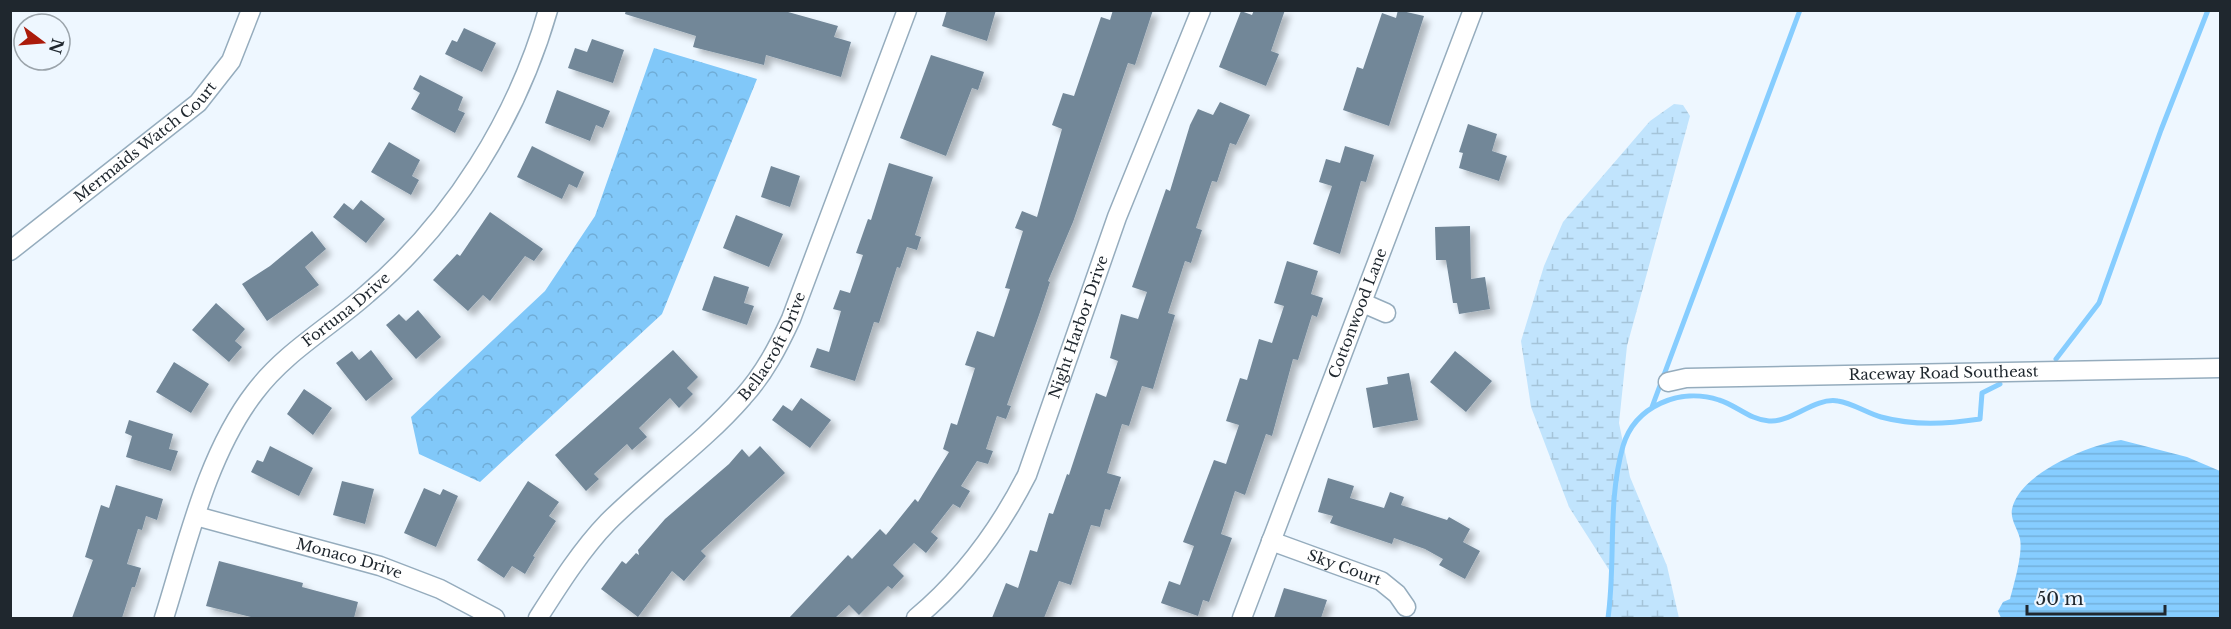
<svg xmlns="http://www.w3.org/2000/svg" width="2231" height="629" font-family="'Libre Baskerville',serif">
	<defs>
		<pattern id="forest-crowns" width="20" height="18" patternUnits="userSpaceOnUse" patternTransform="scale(1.5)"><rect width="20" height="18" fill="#81c8f9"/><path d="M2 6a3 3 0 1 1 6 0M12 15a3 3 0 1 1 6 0" fill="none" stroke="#6facd6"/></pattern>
		<pattern id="wetland-marsh" width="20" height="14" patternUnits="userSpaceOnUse" patternTransform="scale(1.5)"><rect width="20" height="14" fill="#c1e4fd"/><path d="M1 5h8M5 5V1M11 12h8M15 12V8" fill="none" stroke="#a5c4d9"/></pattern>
		<pattern id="water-rules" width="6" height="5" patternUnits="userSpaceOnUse" patternTransform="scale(1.5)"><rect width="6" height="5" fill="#86cdff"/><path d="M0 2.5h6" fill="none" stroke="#73b0db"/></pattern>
		<filter id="shadow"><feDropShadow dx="5.5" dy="5.5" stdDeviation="3" flood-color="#0004"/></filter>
	</defs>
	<rect width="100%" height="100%" fill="#eef7ff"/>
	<path fill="url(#forest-crowns)" d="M654,48l103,31 -95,235 -182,168 -61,-28 -8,-37 134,-126 50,-75z"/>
	<path fill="url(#wetland-marsh)" d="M1674,104l9,1 7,11 -63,230 -8,77 11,54 37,89 12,52h-73l5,-45 -42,-66 -38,-100 -10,-66 23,-75 19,-44 87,-101z"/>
	<path fill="url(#water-rules)" d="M2121,440l66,17 33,14v147h-219l-3,-7 5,-9 7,-3c4,-15 13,-46 10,-60 -2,-10 -10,-19 -8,-30 8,-36 77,-64 109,-69z"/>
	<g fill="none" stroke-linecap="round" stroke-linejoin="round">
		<path stroke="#86cdff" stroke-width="5" d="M2056,359l43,-56 62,-173 47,-120
			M1652,407l148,-397
			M1608,618c8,-57 -1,-115 15,-172 12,-40 57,-59 96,-46 17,5 31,20 50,21 22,2 45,-24 69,-20 14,2 29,12 43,16 33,9 66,7 99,2l2,-26 18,-9"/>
	</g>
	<path fill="#728798" filter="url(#shadow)" d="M626,10h155l57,16 -4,11 17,5 -10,35 -75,-22 -2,10 -71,-18 3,-11 -71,-22z
		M947,10h49l-9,31 -45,-15z
		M1113,10h40l-18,55 -7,-2 -55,159 -25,59 2,1 -11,33 -32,90 4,1 -5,13 -9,-3 -11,33 7,2 -5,13 -11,-3 -16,25 9,5 -10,17 -7,-4 -22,28 7,6 -12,15 -12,-10 -21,22 11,11 -12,13 -4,-3 -29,29 -10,-10 -14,13h-46l59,-63 4,4 28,-30 6,6 29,-36 3,3 31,-50 -6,-3 8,-26 6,2 18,-57 -10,-3 12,-34 17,6 16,-48 -5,-1 18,-57 -8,-3 7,-17 15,6 25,-88 -10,-4 11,-32 11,3 27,-79 9,3z
		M1254,10h31l-14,41 8,3 -13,32 -47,-19 22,-56 11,4z
		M1398,10l26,6 -35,110 -46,-16 14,-43 6,2 19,-56 14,5z
		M464,28l32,15 -14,29 -37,-18 7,-14 5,2z
		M592,39l32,11 -11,33 -45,-15 7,-20 12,4z
		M931,55l53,17 -6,18 -6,-2 -26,68 -46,-18z
		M420,75l43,22 -5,13 7,3 -10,20 -44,-24 9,-16 -7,-4z
		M557,90l53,21 -7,17 -7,-3 -6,16 -45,-18z
		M1220,102l30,13 -14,30 -6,-2 -13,39 -5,-1 -16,47 6,2 -11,33 -6,-2 -17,52 7,2 -22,74 -11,-3 -13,40 -7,-2 -15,49 14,4 -11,33 -5,-1 -5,18 -9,-2 -20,60 -12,-4 -15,37h-52l14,-35 12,5 12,-38 7,2 12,-39 4,1 14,-40 2,1 27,-82 10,4 12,-36 -8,-3 11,-44 17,5 9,-27 -15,-5 34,-98 4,2 20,-66 8,-16 15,6z
		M1468,124l29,10 -5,17 15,5 -8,25 -40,-13 4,-15 -4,-1z
		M389,142l31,18 -8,16 7,4 -8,15 -40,-23z
		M532,146l52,26 -7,16 -8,-4 -7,15 -45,-22z
		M1345,146l29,9 -8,27 -5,-1 -21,73 -27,-10 19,-58 -13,-4 7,-23 14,4z
		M889,163l44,14 -18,58 6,2 -4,13 -10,-3 -7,21 -3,-1 -18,56 -5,-1 -19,59 -45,-14 7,-19 12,4 12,-41 -8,-2 7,-19 10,3 13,-38 -7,-2 12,-34 3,1z
		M771,166l29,10 -10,31 -29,-10z
		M361,200l24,19 -19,24 -33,-26 11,-14 9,7z
		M490,212l53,37 -9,12 -9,-5 -35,45 -7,-6 -15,16 -35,-31 24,-26 3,2z
		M736,215l47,19 -14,33 -46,-19z
		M1470,226l1,53 14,-2 5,32 -31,5 -2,-11h-4l-7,-43h-10l-1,-33z
		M312,231l14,18 -21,18 14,18 -52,36 -25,-37 28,-18z
		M1287,261l31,10 -7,23 12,4 -6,19 -5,-2 -14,45 -5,-1 -21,77 -6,-2 -21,61 -10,-4 -14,43 11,4 -23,64 -6,-2 -5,16 -37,-13 8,-22 11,4 14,-39 -11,-4 31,-82 12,4 13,-39 -13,-4 14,-43 7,2 12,-41 13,4 12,-37 -10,-3z
		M714,276l35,11 -5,16 10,3 -7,19 -45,-15z
		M216,303l29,26 -10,12 7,6 -13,15 -37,-32z
		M418,310l23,27 -25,22 -30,-34 13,-11 7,7z
		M371,350l22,29 -27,22 -30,-38 16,-12 7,9z
		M673,350l25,27 -11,11 6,6 -14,14 -9,-10 -31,30 8,9 -15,13 -5,-6 -33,30 5,5 -13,12 -31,-36z
		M1455,351l37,30 -26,31 -36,-30z
		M174,362l35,22 -18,29 -35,-21z
		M1409,373l9,47 -45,8 -7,-40 22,-4 -1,-7z
		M304,389l28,19 -19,27 -26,-21z
		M801,398l30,22 -21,28 -38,-28 11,-15 9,6z
		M129,420l44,14 -4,15 9,2 -7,20 -45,-14 6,-21 -7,-3z
		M270,446l43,22 -14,28 -48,-24 6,-12 6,2z
		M760,446l25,27 -84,78 5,5 -22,25 -12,-10 -34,46 -37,-28 21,-28 4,3 10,-11 3,2 -1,-5 27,-31 64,-55 13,-15 7,8z
		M1328,478l26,8 -4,12 34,10 6,-16 14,5 -3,8 46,15 2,-3 21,12 -7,13 17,9 -15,28 -26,-14 4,-6 -18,-10 -31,-11 -2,6 -62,-21 3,-7 -15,-4z
		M342,481l32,8 -9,35 -32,-9z
		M528,481l31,21 -10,14 7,5 -23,35 2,1 -10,17 -13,-8 -8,12 -27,-18z
		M116,485l47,14 -6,21 -11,-4 -4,14 -4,-1 -11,35 14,4 -6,19h-3l-10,31h-50l21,-58 -8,-3 16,-52 8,3z
		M424,488l16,7 3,-6 15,7 -22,51 -32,-14z
		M219,561l84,22 -1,4 56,15 -4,16h-99l-49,-12z
		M1284,588l43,12 -6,18h-47z"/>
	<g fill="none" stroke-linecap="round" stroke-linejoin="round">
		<defs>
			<g id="street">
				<path id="s1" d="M10,251l188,-148 33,-42 20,-51"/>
				<path d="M1363,303l23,10"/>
				<path id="s2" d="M1668,382l18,-4 534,-10"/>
				<path id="s3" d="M196,516l184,50 60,23 55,29"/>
				<path id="s4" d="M1271,541l110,40 16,13 9,13"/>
				<path id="s5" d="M164,618c23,-73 43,-164 91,-226 30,-40 75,-65 112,-98 86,-73 150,-176 181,-284"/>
				<path id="s6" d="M538,618c21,-33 43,-68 70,-96 43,-43 95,-79 135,-125 21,-23 35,-50 48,-78l116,-309"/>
				<path id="s7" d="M916,618c48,-40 83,-88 111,-143l90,-258 84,-207"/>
				<path id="s8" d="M1242,618l231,-608"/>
			</g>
		</defs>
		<use href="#street" stroke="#95acbd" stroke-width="21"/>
		<use href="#street" stroke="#fff" stroke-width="18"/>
	</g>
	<g text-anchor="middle" stroke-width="5" stroke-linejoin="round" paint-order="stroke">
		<g font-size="15" fill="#1f272e" stroke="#eef7ff">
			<text dy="5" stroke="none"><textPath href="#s1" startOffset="174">Mermaids Watch Court</textPath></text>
			<text dy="5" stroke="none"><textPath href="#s5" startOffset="368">Fortuna Drive</textPath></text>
			<text dy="5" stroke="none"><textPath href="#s8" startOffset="326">Cottonwood Lane</textPath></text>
			<text dy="5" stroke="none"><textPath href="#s7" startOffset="339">Night Harbor Drive</textPath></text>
			<text dy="5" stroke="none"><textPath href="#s6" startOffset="362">Bellacroft Drive</textPath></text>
			<text dy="5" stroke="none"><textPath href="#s2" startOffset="276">Raceway Road Southeast</textPath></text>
			<text dy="5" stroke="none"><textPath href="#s3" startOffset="159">Monaco Drive</textPath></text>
			<text dy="5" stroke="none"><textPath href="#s4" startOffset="78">Sky Court</textPath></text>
		</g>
	</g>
	<rect width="2231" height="629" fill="none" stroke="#1f272e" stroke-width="24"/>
	<g transform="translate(42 42) rotate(106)"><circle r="28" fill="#eef7ff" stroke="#9ba4ab" stroke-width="1.5"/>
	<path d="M0-4.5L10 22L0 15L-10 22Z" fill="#ab1b0b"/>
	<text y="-9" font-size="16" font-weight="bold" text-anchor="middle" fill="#1f272e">N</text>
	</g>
	<path d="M2027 605v9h138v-9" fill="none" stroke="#1f272e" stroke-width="3"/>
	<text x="2036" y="605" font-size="18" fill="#1f272e" stroke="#eef7ff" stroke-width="4.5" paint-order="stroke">50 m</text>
</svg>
